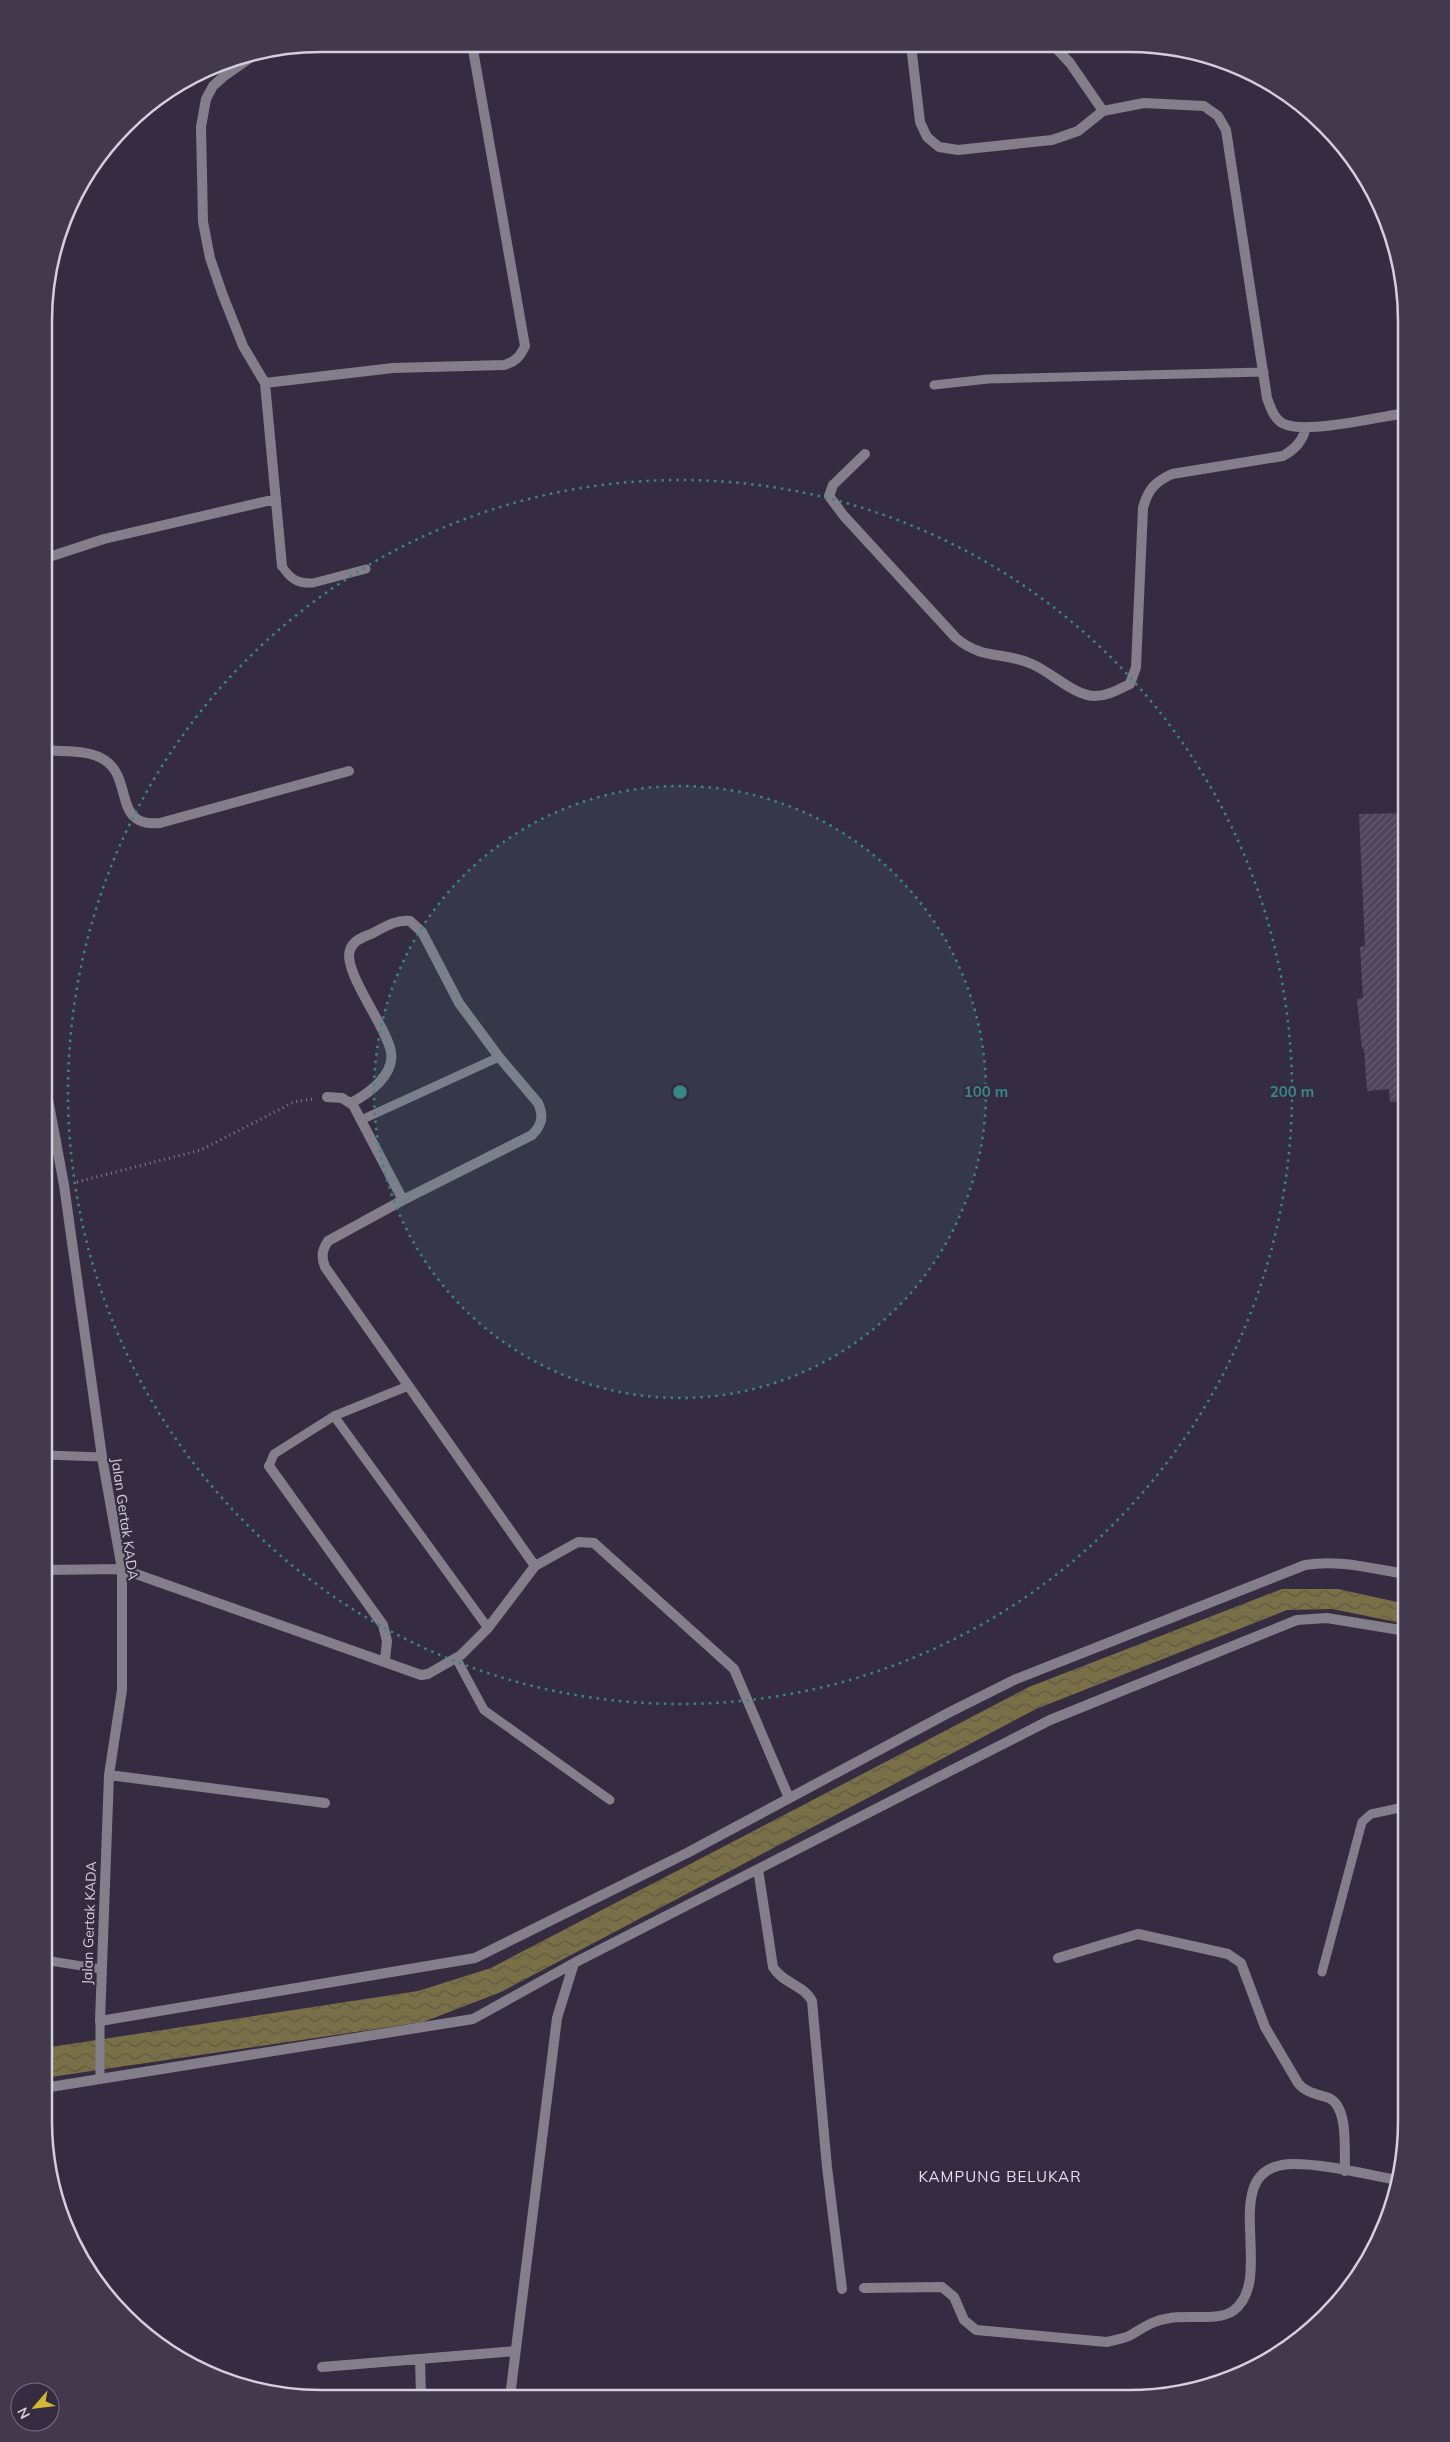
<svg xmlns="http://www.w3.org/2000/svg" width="1450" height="2442" font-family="Mulish,sans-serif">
	<defs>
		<pattern id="water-waves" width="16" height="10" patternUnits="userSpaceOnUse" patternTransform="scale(1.25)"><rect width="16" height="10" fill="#797048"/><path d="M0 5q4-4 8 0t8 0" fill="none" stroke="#5f5a45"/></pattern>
		<pattern id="building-hatch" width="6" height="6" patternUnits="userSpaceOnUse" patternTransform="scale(1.25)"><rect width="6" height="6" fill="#4e445b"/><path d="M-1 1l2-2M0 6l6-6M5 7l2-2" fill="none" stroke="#675e72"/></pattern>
	</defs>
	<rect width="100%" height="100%" fill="#362c41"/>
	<path fill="url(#water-waves)" d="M1282,1589h56l68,15v20l-74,-15 -45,1 -251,99 -535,283 -78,30 -379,56v-30l374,-57 73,-23 538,-281z"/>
	<path fill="url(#building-hatch)" d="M1406,813v288l-16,1 -1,-13 -22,2 -3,-42h-2l-5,-50 6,-1 -3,-51 5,-1 -6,-132z"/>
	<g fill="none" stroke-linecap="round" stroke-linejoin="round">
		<path stroke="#847d8e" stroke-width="3" stroke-dasharray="1 4" stroke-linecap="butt" d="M77,1182l124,-32 93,-48 18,-3"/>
		<path stroke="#837e8a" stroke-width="9" d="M934,385l54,-6 276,-7
			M282,566c8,13 16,18 31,17l53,-14
			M361,1120l138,-63
			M334,1416l154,212
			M45,1455l57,2
			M269,1466l5,-12 60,-38 74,-30
			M456,1658l28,52 126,90
			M44,1960l57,9
			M1322,1972l40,-150 9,-8 33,-7
			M100,2078v-57"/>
		<path stroke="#837e8a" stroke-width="10" d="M911,45l9,77 7,15 12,10 19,3 94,-10 26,-9 25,-20 41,-8 60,3 14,10 8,14 41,268c4,11 8,24 20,27 23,8 92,-8 119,-12
			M1054,46l16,17 33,48
			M250,58l-27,19 -10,9 -7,13 -5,28 2,95 7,36 12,35 21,53 22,37 17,183
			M265,383l128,-15 111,-3c11,-3 16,-8 21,-19l-53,-302
			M865,454l-32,31 -4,11 15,20 112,122c28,23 47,13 76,26 19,8 41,31 62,32 14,0 25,-7 36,-12l6,-17 7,-159c5,-19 12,-26 29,-34l111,-18c12,-7 19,-14 23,-28
			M46,558l58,-19 172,-40
			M46,750c18,2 44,-1 60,11 27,19 7,67 54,62l189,-52
			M45,1083l19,102 38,272 20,112v121l-13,85 -9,246 375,-63 212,-105 263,-141 64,-32 291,-115c34,-6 68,4 101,9
			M327,1097l15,1 11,7 50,95 -75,41c-6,9 -7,16 -3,26l210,299
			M351,1103c17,-9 44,-28 40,-51 -4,-25 -49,-81 -41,-102 3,-9 12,-13 21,-16 12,-6 25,-15 39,-13l12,11 37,71 40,54 39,46c6,13 4,22 -6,32l-129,65
			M45,1141l11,-1
			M269,1466l114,159 4,16 -2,19
			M44,1570l78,-1 299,106 7,-1 33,-19 27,-27 47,-62 43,-24 16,1 140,126 55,129
			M109,1775l216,28
			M1404,1807l2,1
			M758,1869l15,98c9,16 31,18 39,34l15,166 15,122
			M1058,1958l80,-24 90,20 13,9 24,64 33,56c8,10 19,11 31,15 20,9 15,53 16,73
			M44,2088l429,-69 101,-56 476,-243 247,-100 30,-2 79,13
			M864,2288l78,-1 12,10 10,23 12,10 131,12c7,-2 15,-3 22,-6 14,-8 24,-16 41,-18 17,-3 49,3 63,-7 46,-33 -21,-146 60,-147 34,0 71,10 104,16
			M420,2359l1,37
			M322,2367l193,-16
			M510,2397l47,-379 17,-55"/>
	</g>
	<circle cx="680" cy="1092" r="306" fill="#368884" fill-opacity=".12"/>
	<g fill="none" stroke="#368884" stroke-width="2.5" stroke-dasharray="2.5 5">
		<circle cx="680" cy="1092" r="306"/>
		<circle cx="680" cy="1092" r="612"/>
	</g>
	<g text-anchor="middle" stroke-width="4.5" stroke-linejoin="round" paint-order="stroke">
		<g font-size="14" fill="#d4cfdc" stroke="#362c41">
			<text transform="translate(125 1519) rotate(82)" y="5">Jalan Gertak KADA</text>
			<text transform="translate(89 1923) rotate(-88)" y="5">Jalan Gertak KADA</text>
		</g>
		<g font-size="15" letter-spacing="1" fill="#e7dbf7" stroke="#362c41">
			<text x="1000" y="2182">KAMPUNG BELUKAR</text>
		</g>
	</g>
	<path d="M0 0H1450V2442H0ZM321 52H1129A269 269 0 0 1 1398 321V2121A269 269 0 0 1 1129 2390H321A269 269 0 0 1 52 2121V321A269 269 0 0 1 321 52Z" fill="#43394d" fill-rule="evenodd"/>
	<path fill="none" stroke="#d4cfdc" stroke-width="2.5" d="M321 52H1129A269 269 0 0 1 1398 321V2121A269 269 0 0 1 1129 2390H321A269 269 0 0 1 52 2121V321A269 269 0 0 1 321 52Z"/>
	<circle cx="680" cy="1092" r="8" fill="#368884" stroke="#362c41" stroke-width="2.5"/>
	<g font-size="15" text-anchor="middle" font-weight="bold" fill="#368884" stroke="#362c41" stroke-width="4.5" stroke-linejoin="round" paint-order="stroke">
		<text x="986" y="1097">100 m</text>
		<text x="1292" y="1097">200 m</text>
	</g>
	<g transform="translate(35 2407) rotate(242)"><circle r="24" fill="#362c41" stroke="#756d7f"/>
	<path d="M0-4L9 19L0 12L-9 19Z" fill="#d2b735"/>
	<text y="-8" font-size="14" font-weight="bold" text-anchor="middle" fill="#d4cfdc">N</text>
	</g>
</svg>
